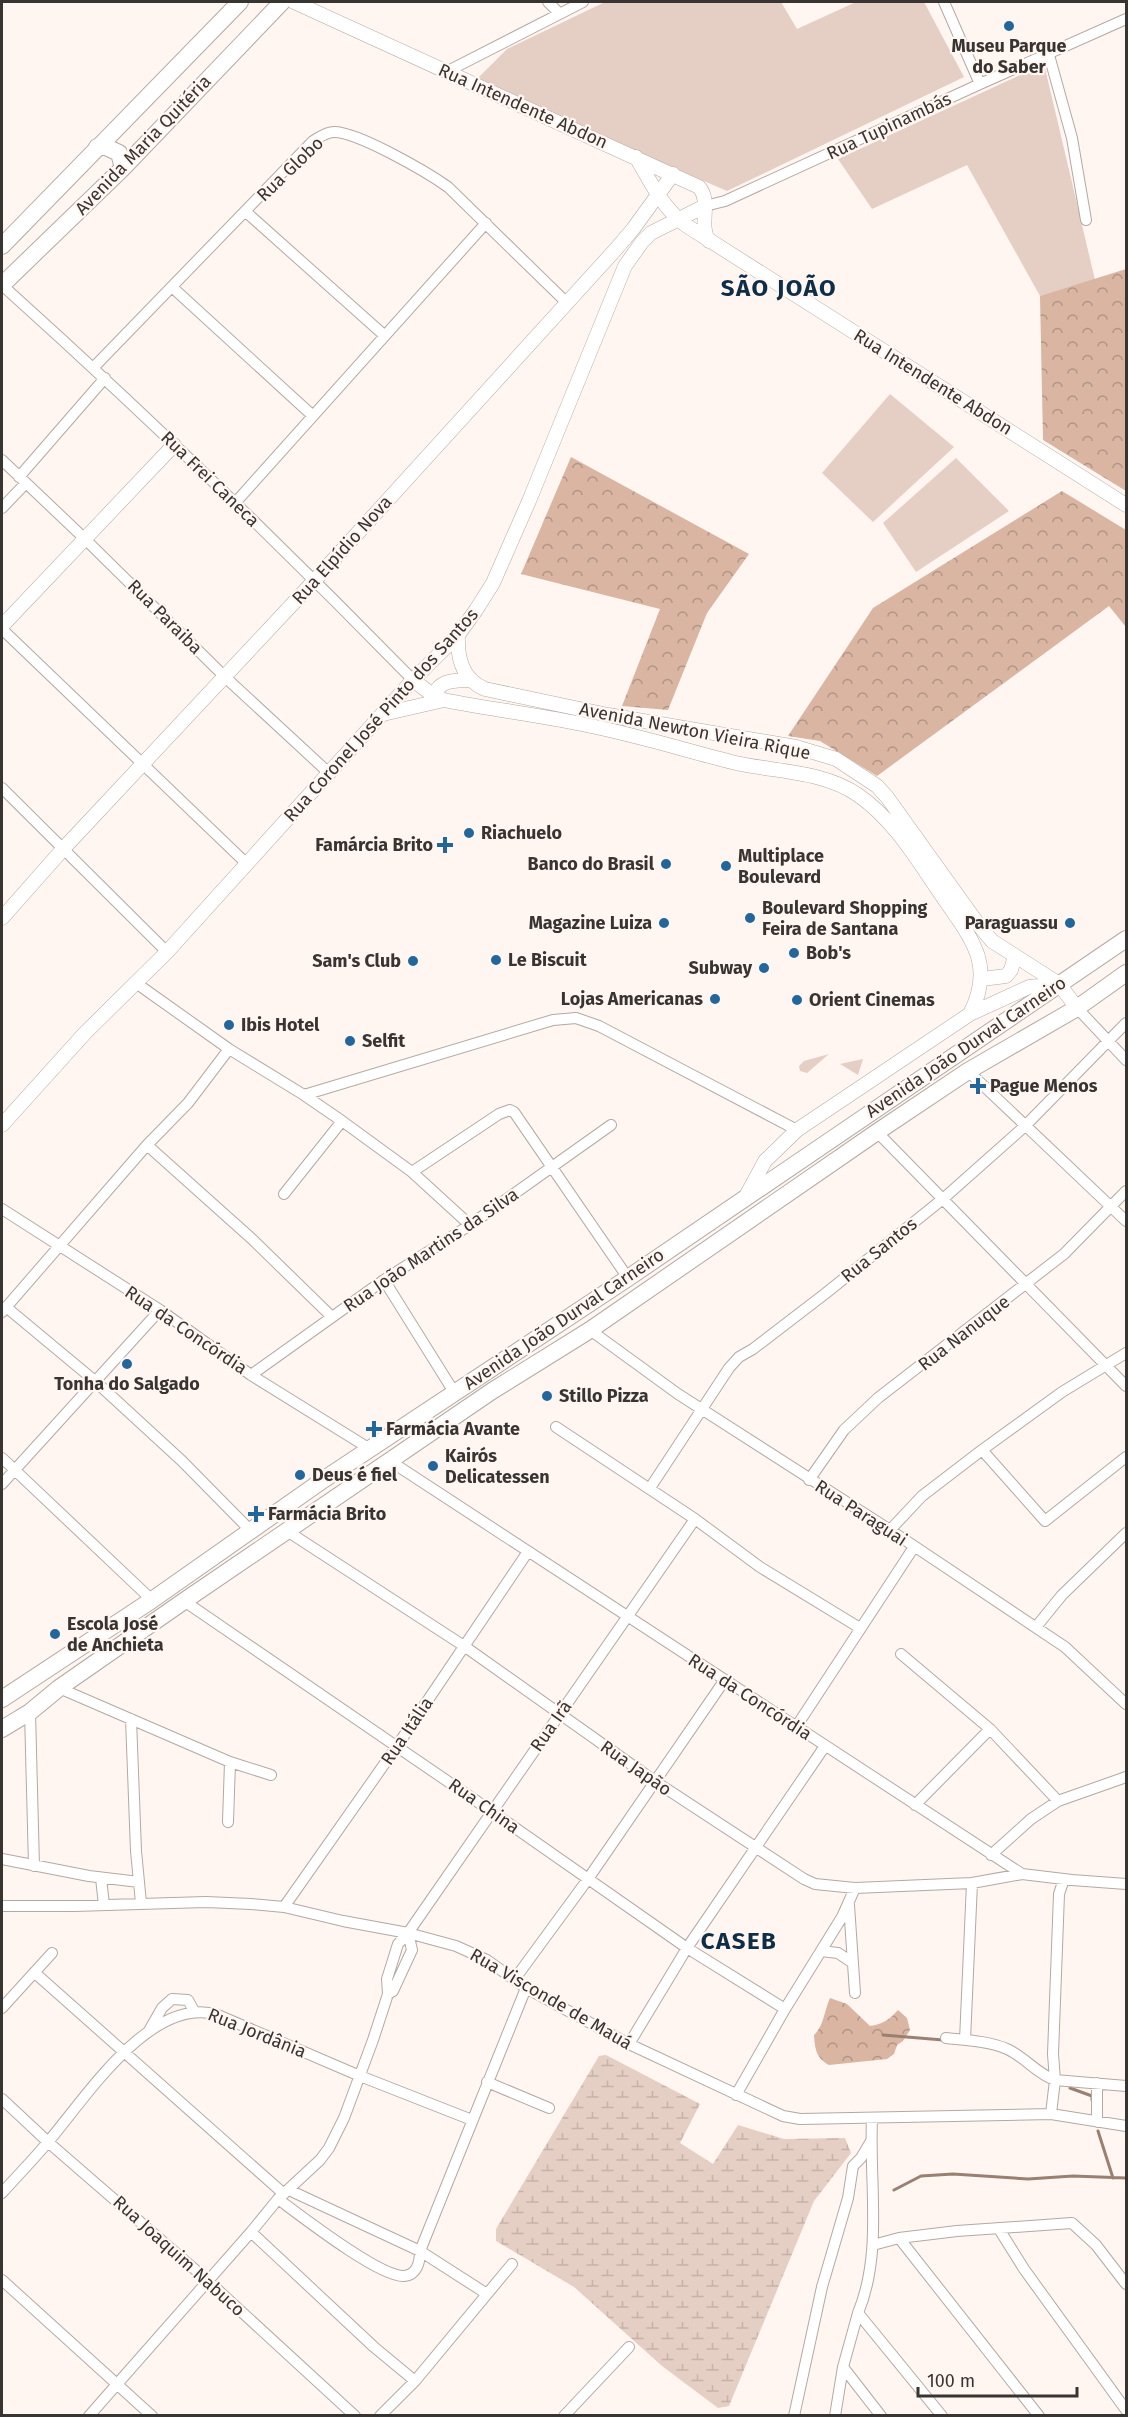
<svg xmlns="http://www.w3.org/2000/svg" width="1128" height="2417" font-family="'Fira Sans',sans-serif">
	<defs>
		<pattern id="forest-crowns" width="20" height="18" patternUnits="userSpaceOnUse" patternTransform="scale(1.5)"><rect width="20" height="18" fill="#d9b5a2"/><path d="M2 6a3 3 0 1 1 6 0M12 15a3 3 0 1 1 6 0" fill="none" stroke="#b19485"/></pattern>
		<pattern id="wetland-marsh" width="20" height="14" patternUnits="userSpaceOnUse" patternTransform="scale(1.5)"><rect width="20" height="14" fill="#e5cec3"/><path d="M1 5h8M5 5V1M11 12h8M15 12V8" fill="none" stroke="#c5b2a8"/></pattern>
	</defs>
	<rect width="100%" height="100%" fill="#fff6f2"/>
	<path fill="#e5cec3" d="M605,2h176l16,27 59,-27h68l40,75 -237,114 -252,-110 32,-32z
		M1044,64l51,216 -55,16 -73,-131 -95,44 -34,-50z
		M890,394l64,53 -81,75 -51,-49z
		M956,458l53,53 -93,61 -33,-49z
		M829,1054l-22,19 -7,-2 -1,-5 5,-5z
		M863,1059l-5,16 -18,-11z"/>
	<path fill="url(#forest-crowns)" d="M1126,269v222l-83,-51 -3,-144z
		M571,457l178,97 -42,59 -39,97 -46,-4 38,-97 -139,-35z
		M1062,491l64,39v97l-17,-21 -232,170 -57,-35 -32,-5 85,-128z
		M830,1998l17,6 23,22c13,-2 19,-6 28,-16l9,8 3,12 -7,11 -6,4 -3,9 -7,5 -58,6c-13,-7 -14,-16 -15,-30 10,-9 10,-24 16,-37z"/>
	<path fill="url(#wetland-marsh)" d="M606,2055l94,49 -20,39 33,21 25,-39 46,14 61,-1 6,15 -37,48 -85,205 -11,2 -56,-42 -88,-79 -78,-46v-12l103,-173z"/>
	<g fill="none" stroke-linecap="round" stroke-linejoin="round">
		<path stroke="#998072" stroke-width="3" d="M883,2035l60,5
			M1070,2088l22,8v4
			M1098,2131l15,47
			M894,2190l27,-14 32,-2 75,5 45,-3 53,2"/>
		<defs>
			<path id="minor" d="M548,2l11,11
				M944,2l36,82
				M1049,55l23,83 14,82
				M446,72l137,-70
				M705,206l20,-5 255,-117 146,-65
				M246,212l139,124
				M2,285c141,127 278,259 411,395
				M172,287l141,129
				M93,368l220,-227c7,-4 13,-9 21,-9 24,0 93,40 114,55l119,116
				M2,460l84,80 139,137 105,97
				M19,477l86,-99
				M235,503l251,-280
				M2,508l24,-25
				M2,629l245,235
				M2,788l165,164
				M136,983l93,66 75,46 38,26 70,51 58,53
				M1077,1008l49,52
				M968,1071l158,150
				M304,1095l249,-75 23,-2 23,8 198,104
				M877,1132l249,254
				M147,1145l105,94 80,78
				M412,1172l87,-58 11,-4 4,2 114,166
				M284,1194l58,-73
				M2,1209l158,101 91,65 119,74
				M384,1280l70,112
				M6,1307l89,74 87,80 69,70
				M2,1312l145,-167 41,-42 41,-54
				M590,1330l88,64 212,136 175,117 61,57
				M251,1375l133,-95 86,-55 141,-100
				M556,1427l139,92 65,48 100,61
				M982,1450l63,71 81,-64
				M2,1458l150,142
				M390,1461l632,413 50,6 54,4
				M809,1480l35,-50 34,-32 186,-144 62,-63
				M2,1484l158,-174
				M650,1488l79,-120 10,-11 14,-8 73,-56 118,-95 81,-72 101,-103
				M890,1530l32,-34 60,-46 80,-58 64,-39
				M287,1531l177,115 192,136 148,97 11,5 40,4 117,-5 50,-9
				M184,1601l307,210 196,137 98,61
				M1036,1627l26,-32 64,-62
				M901,1654l89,75 68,72
				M59,1688l171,74 41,13
				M30,1712l4,154
				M131,1719l5,132 5,52
				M796,1727l118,-180
				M915,1805l75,-76
				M228,1822l2,-60
				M991,1855l40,-36 27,-18 68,-24
				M2,1859l87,17 50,6
				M101,1878l3,27
				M849,1905l6,88
				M2,1906h72l132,-4 45,2 33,3 59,14 65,12 48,13 31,14 39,28 103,56 154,72 17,3 251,-5 75,12
				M284,1907l113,-161 130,-193
				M821,1951l17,2 15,10
				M35,1973l249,221
				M514,1980l74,-101 136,-198
				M388,1994l5,-3 19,-41 -4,-17
				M2,2008l50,-55
				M150,2029l12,-21 10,-9 16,1 6,11
				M946,2038c19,2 43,3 61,11 18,8 30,25 48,31l71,6
				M965,2040l7,-157
				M629,2044l58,-96 138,-202
				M487,2082l62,26
				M1097,2083v39
				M736,2095l49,-86 57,-92 13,-29
				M2,2099l46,43 159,138 148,136
				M1051,2114l4,-34 -2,-26 6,-160 5,-15
				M872,2119c-3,64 11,134 -14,194l84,103
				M289,2190l131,61 67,43
				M2,2193c15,-17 31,-33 46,-51 37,-43 103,-148 170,-127l142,61 112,44
				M278,2199c23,17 101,78 126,77 13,-1 16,-14 16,-25l106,-263
				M999,2229l25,40 102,141
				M251,2232l123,115 41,34
				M899,2238l140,178
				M873,2245l26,-7 58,-7 115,-8 24,22 30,39
				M2,2280l150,136
				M843,2367l38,49
				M89,2416l162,-184 27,-33 42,-39 9,-12 15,-30 29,-78 15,-46 -1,-15 11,-35 10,-11 287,-414
				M380,2416l35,-35 97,-117
				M564,2416l65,-69
				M794,2416l28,-129 26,-89 5,-32 8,-8 10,-17
				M835,2416l8,-49 15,-54"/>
			<path id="tertiary" d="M294,2l405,185c13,15 -1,39 10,54
				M636,157c14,24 27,52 51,69l439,279
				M2,626l172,-181
				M458,635c-1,23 4,44 27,54l123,26 188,32 40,12 41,27 10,11 91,127 14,17 67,43 18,24
				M413,680l21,16 10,4c49,10 98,15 147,26 49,10 97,25 145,37 41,9 87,8 122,32 39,27 62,70 89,108 27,39 47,64 23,111
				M434,696c6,-17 20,-15 36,-16
				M383,714l61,-14
				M2,918l62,-70 251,-268 301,-331 17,-20 40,-55
				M982,979l24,-3 5,-6 4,-14
				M2,1125l83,-92 82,-81 246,-272 45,-45 18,-25 17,-27 36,-82 96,-235 17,-24 9,-9 54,-27
				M746,1196l19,-35 32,-31 173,-116 59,-27 30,-3"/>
			<path id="primary" d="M97,147h9l13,6 4,15
				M2,246l238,-244
				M2,285l121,-117 159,-166
				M2,1699l150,-99 171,-120 305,-202 498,-339
				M2,1729l28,-17 29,-24 125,-87 308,-210 98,-61 287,-198 91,-61 109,-63 49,-35"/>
		</defs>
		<use href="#minor" stroke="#b3a9a4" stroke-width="12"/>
		<use href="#tertiary" stroke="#b3a9a4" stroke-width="15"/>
		<use href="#primary" stroke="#b3a9a4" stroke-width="18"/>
		<use href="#minor" stroke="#fff" stroke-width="10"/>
		<use href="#tertiary" stroke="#fff" stroke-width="14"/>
		<use href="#primary" stroke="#fff" stroke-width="16"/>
	</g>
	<g fill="#22669b" stroke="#fff6f2" stroke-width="2">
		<circle cx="1009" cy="26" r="6"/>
		<circle cx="469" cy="833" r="6"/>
		<path d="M442 836h6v6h6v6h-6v6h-6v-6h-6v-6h6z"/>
		<circle cx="666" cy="864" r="6"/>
		<circle cx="726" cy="866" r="6"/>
		<circle cx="750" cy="918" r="6"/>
		<circle cx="664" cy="923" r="6"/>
		<circle cx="1070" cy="923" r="6"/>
		<circle cx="794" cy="953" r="6"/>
		<circle cx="496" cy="960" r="6"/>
		<circle cx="413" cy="961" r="6"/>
		<circle cx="764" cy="968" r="6"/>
		<circle cx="715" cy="999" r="6"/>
		<circle cx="797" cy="1000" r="6"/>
		<circle cx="229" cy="1025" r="6"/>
		<circle cx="350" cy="1041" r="6"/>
		<path d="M975 1077h6v6h6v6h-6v6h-6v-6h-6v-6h6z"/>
		<circle cx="127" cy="1364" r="6"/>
		<circle cx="547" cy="1396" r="6"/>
		<path d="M371 1420h6v6h6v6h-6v6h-6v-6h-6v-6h6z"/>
		<circle cx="433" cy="1466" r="6"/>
		<circle cx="300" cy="1475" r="6"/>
		<path d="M253 1505h6v6h6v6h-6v6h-6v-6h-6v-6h6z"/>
		<circle cx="55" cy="1634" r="6"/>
	</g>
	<g text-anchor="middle" stroke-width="4.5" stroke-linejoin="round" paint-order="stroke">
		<g font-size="18" font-weight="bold" fill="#383432" stroke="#fff6f2" text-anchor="start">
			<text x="1009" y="52" text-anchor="middle">Museu Parque<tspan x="1009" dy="21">do Saber</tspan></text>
			<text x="481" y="839">Riachuelo</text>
			<text x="433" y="851" text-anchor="end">Famárcia Brito</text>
			<text x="738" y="862">Multiplace<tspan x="738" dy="21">Boulevard</tspan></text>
			<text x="654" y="870" text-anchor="end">Banco do Brasil</text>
			<text x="762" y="914">Boulevard Shopping<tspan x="762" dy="21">Feira de Santana</tspan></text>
			<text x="652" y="929" text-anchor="end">Magazine Luiza</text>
			<text x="1058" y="929" text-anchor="end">Paraguassu</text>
			<text x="806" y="959">Bob's</text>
			<text x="508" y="966">Le Biscuit</text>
			<text x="401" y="967" text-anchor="end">Sam's Club</text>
			<text x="752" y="974" text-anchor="end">Subway</text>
			<text x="703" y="1005" text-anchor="end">Lojas Americanas</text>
			<text x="809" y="1006">Orient Cinemas</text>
			<text x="241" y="1031">Ibis Hotel</text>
			<text x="362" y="1047">Selfit</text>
			<text x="990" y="1092">Pague Menos</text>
			<text x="127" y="1390" text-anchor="middle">Tonha do Salgado</text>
			<text x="559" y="1402">Stillo Pizza</text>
			<text x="386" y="1435">Farmácia Avante</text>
			<text x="445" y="1462">Kairós<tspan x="445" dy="21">Delicatessen</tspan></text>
			<text x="312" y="1481">Deus é fiel</text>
			<text x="268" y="1520">Farmácia Brito</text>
			<text x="67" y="1630">Escola José<tspan x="67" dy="21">de Anchieta</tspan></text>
		</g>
		<g font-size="18" fill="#383432" stroke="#fff6f2">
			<text transform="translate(523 106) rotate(24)" y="6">Rua Intendente Abdon</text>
			<text transform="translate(889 126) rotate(-25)" y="6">Rua Tupinambás</text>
			<text transform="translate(143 145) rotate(-46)" y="6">Avenida Maria Quitéria</text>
			<text transform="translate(290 169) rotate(-44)" y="6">Rua Globo</text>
			<text transform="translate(933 382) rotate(32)" y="6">Rua Intendente Abdon</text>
			<text transform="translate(210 479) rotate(44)" y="6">Rua Frei Caneca</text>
			<text transform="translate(342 550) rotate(-48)" y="6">Rua Elpídio Nova</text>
			<text transform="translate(165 617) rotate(45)" y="6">Rua Paraiba</text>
			<text transform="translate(381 715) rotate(-48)" y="6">Rua Coronel José Pinto dos Santos</text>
			<text transform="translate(695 731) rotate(11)" y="6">Avenida Newton Vieira Rique</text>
			<text transform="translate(966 1047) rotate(-34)" y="6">Avenida João Durval Carneiro</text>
			<text transform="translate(431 1250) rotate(-34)" y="6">Rua João Martins da Silva</text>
			<text transform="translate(879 1250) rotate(-39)" y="6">Rua Santos</text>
			<text transform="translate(564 1319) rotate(-34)" y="6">Avenida João Durval Carneiro</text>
			<text transform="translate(186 1330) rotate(34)" y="6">Rua da Concórdia</text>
			<text transform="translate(964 1333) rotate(-38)" y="6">Rua Nanuque</text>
			<text transform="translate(861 1513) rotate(33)" y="6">Rua Paraguai</text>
			<text transform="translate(750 1697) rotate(33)" y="6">Rua da Concórdia</text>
			<text transform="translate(551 1726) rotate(-55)" y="6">Rua Irã</text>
			<text transform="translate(407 1731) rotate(-56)" y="6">Rua Itália</text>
			<text transform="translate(636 1768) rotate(35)" y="6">Rua Japão</text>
			<text transform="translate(484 1806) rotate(35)" y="6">Rua China</text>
			<text transform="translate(551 1999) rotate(30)" y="6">Rua Visconde de Mauá</text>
			<text transform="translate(257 2033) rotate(22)" y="6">Rua Jordânia</text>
			<text transform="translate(179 2256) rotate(42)" y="6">Rua Joaquim Nabuco</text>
		</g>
		<g font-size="24" font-weight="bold" letter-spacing="1.5" fill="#0e2e48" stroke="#fff6f2">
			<text x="779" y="296">SÃO JOÃO</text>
			<text x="739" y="1949">CASEB</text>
		</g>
	</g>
	<rect width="1128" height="2417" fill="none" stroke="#383432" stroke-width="6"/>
	<path d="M918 2387v9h159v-9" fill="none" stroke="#383432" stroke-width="3"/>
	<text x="927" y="2387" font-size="18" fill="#383432" stroke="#fff6f2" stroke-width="4.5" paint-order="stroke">100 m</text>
</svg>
